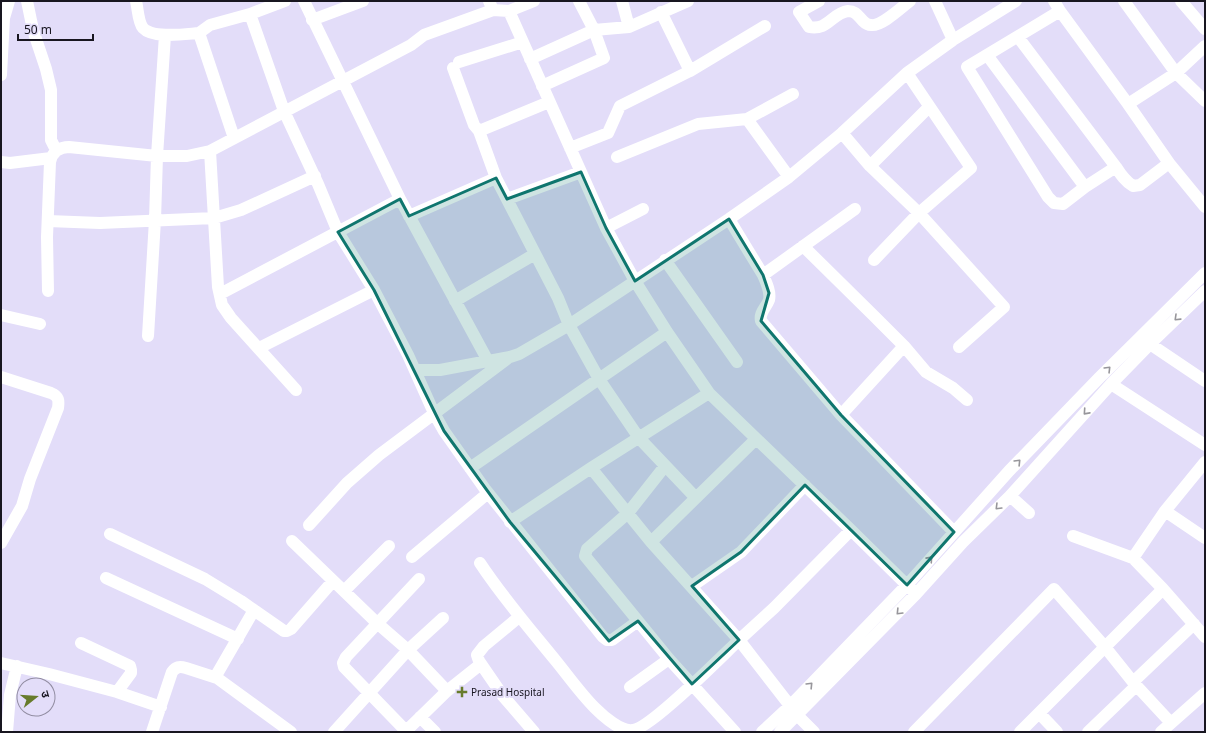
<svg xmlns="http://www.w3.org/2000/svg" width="1206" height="733" font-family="'Noto Sans','Noto Sans Devanagari',sans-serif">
	<rect width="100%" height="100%" fill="#e3ddf9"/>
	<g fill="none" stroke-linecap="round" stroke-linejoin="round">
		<path stroke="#fff" stroke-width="12" d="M27,1l6,29 13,39 5,21v50l3,6 4,4
			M136,1c2,8 2,21 7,27 10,11 42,6 56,5l35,105
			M489,1l4,9 16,1 97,217 29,53 32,51 42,61 142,137 65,64
			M622,1l7,26 59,-26
			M819,1l-20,11 10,15c19,4 23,-14 39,-16 8,0 10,5 15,10 2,2 5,4 8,4 10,2 31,-18 39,-24
			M935,1l18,39
			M1054,1l6,10 -93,56 81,130 6,6 9,1 22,-17 31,-20c5,8 9,14 17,19l7,-1 29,-22 36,44
			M1124,1l52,72 29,-27
			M1181,1l24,28
			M509,11l25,-10
			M1060,11l68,93 41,59
			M661,12l29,59 75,-45
			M250,14l34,97 34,73 20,48 36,58 34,65 26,58 10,18 41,58 118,148 4,3h5l26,-19
			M312,20l51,-19
			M199,33l11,-8 40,-11 35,-13
			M1018,37l98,130
			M987,55l98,132
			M530,59l64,-29 35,-3
			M459,62l64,-20
			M453,68l21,57 5,6 17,47 62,120 11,27 30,54 40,59 57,60
			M907,73l64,95 -52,45 85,94 -45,40
			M1,75l3,-57 5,-17
			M542,86l62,-28 -10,-28 -15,-29
			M1128,104l48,-31 29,28
			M479,131l70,-29
			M842,133l28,33 49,47 -45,47
			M570,148l38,-15 12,-27 70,-35
			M210,151l8,136 4,18 9,13 65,72
			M617,157l81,-33 49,-5
			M1,162l9,1 41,-5
			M870,166l59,-59
			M789,177l-42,-58 46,-25
			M400,199l88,162
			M507,199l74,-27
			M409,216l87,-38
			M729,219l34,56 92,-66
			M48,221l52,2 114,-5 27,-8 74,-34
			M606,228l37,-19
			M803,246l70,69 31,31 22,26 27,16 14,12
			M665,260l72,102
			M763,275c3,7 8,17 6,25 -3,8 -10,12 -8,21l80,94 113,117
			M48,291l-1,-54 3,-75c2,-10 10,-15 19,-15l88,9h30l23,-5 201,-106 13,-10 69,-25
			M220,294l180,-95 -96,-198
			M455,301l80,-47
			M1,315l39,9
			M148,336l7,-116 2,-64 8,-121
			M1150,344l55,37
			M259,348l115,-58
			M415,370h25l70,-13 9,-3 50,-29 160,-106 60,-42 53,-44 65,-60 46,-33 63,-39
			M1,377l50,16c8,3 8,8 7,15l-28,71 -8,27 -21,37
			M1111,384l94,61
			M841,415l63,-69
			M665,466l-37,47 -41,36 -2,7 84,103 66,73
			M470,468l197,-136
			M591,468l60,74
			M1010,496l19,17
			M1165,511l40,27
			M510,522l81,-54 118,-75
			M309,525l38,-42 32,-28 128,-96
			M110,534l95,45 36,22 43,30h3l4,-2 42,-48
			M1073,536l60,22 30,31 42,48
			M292,541l85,82 31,27 39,41
			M412,557l76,-64
			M1133,558l32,-47 40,-49
			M480,563c23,35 50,66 76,98 13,16 25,33 39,47 8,8 26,24 38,22 18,-2 88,-73 106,-90l-88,-98 105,-103
			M106,578l132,61
			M692,586l49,-34 64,-67
			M344,591l45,-45
			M254,610l-37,64v4l74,54
			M519,617l-35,29 -7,9 2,6 24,35 31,36
			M81,643l49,23 1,4v3l-14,19
			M1,663l48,11 68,18 44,15
			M1133,682l61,-58
			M630,687l39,-28
			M1039,713l18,19
			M420,717l15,15
			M406,731l-62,-64 -1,-4 3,-6 73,-78
			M7,732l3,-37 7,-29
			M152,732l20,-60c4,-5 7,-6 14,-4l31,10
			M334,732l74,-82 35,-32
			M405,732l42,-41 34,-27
			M762,732l28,-26 117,-121 102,-114 90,-93 106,-105
			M780,732l136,-138 47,-52 47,-46 101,-112 39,-40 55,-53
			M814,732l-16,-16 -59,-76 35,-32 77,-78
			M914,732l140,-143 51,58 28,35 38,41
			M1020,732l143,-143
			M1088,732l48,-46
			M1161,732l44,-39"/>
	</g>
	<defs><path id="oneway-chevron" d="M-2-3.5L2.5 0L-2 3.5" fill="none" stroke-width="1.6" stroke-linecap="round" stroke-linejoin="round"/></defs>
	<g stroke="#97969b">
		<use href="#oneway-chevron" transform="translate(1177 318) rotate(136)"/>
		<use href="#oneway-chevron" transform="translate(1108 369) rotate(-45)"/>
		<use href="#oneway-chevron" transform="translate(1086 412) rotate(132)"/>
		<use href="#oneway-chevron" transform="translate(1018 462) rotate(-46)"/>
		<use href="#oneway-chevron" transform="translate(998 507) rotate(135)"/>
		<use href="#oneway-chevron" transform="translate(930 559) rotate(-48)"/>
		<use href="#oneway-chevron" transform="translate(899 612) rotate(134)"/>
		<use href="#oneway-chevron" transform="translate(810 685) rotate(-46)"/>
	</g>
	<path fill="#0f766e" fill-opacity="0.2" stroke="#0f766e" stroke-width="3" stroke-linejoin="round" d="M581,172l25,56 29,53 94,-62 34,56 6,18 -8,28 80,94 113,117 -47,53 -102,-100 -64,67 -49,34 47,54 -47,44 -54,-63 -29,20 -99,-119 -66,-91 -70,-141 -36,-58 62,-33 9,17 87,-38 11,21z"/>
	<path fill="#677b2b" stroke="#e3ddf9" stroke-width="1.5" d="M460 686h4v4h4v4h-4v4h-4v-4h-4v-4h4z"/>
	<g text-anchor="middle" stroke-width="4" stroke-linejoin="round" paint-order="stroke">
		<g font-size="10" fill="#181620" stroke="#e3ddf9" text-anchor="start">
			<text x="471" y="696">Prasad Hospital</text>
		</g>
	</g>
	<rect width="1206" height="733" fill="none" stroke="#181620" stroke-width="4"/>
	<g transform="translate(36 697) rotate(73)"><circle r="19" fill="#e3ddf9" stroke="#928da2"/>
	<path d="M0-3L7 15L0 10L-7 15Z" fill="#677b2b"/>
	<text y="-6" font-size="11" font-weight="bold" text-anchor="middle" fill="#181620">उ</text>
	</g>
	<path d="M18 34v6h75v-6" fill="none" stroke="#181620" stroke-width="2"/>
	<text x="24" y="34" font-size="12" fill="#181620" stroke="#e3ddf9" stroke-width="3" paint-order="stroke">50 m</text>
</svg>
